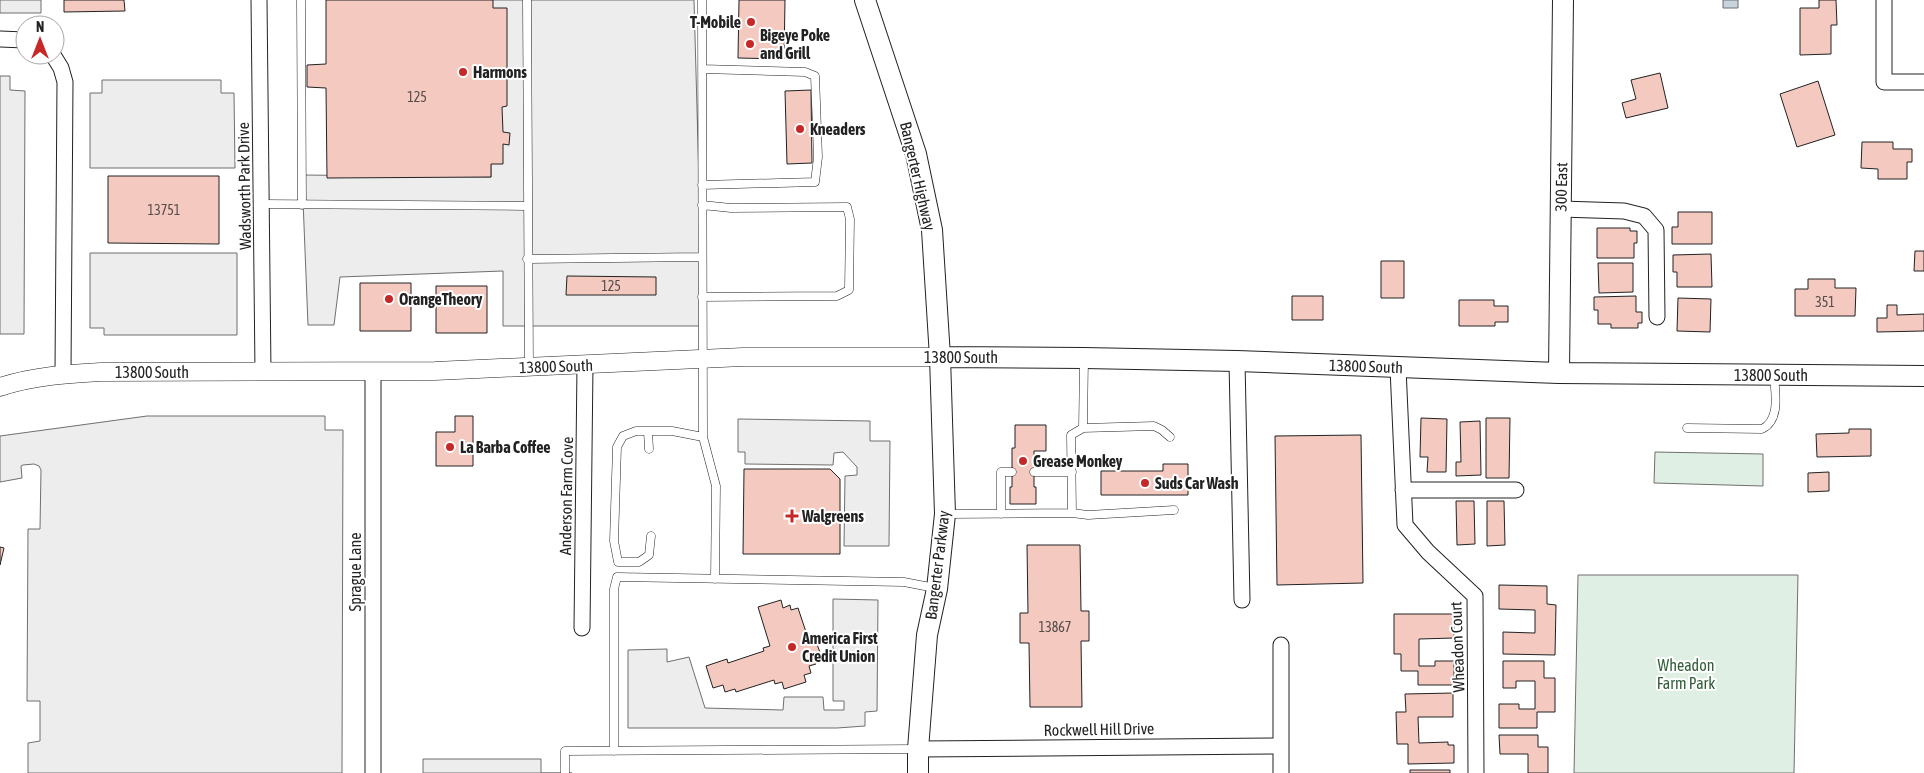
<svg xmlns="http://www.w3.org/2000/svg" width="1924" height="773" font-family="'Asap Condensed',sans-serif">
	<rect width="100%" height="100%" fill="#fff"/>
	<path fill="#e0efe3" stroke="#6f6f6f" d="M1655,452l108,2v32l-109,-3z
		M1578,575h220l-4,198h-220z"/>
	<path fill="#ededed" stroke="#6f6f6f" d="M0,0h41v13h-41z
		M489,0h205l9,326h-200v-55l-163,6 -6,48h-26l-6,-150 189,2z
		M0,76h10v14l15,1 -1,243h-24z
		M102,80h119v13h13l1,75h-145v-75h12z
		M90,253h147v82h-133v-7h-14z
		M147,416h178v14h18l-1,343h-314v-30l12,-2v-40h-13l1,-172h12l1,-59 -2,-4 -5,-2 -11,1 -2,1 1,12 -22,4v-46z
		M738,419l132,2v20h20l-1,105h-45l1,-70 12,-1v-8l-14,-15 -9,1 -1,12 -88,-1v-12h-7z
		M833,599l45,1 -1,111 -12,1v14l-28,2h-209v-78l39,-1v13l22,-5 16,51 78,2 1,-13h39l1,13h20v-9h-11z
		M423,759h118v14h31h-149z"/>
	<path fill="#c7d3dd" stroke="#6f6f6f" d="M1723,0h15v8h-15z"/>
	<path fill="#f3c9c0" stroke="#222" d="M64,0h60l1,11 -61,1z
		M326,0h167v8h14v98l-5,1 1,25 7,1 -1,12 -6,-1v20h-12v13l-164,1 -1,-90 -19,-1v-22l19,-1z
		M739,0h46l-1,59 -46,-1z
		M1819,0h17l1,25h-6v29l-31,1v-47h19z
		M1660,73l8,35 -42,10 -4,-15 14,-4 -5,-19z
		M1818,81l17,54 -38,12 -17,-53z
		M811,90l1,73 -25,1 -2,-73z
		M1862,142h31v7h19v13h-5v17h-29v-10l-17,-1z
		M108,176h111v68l-111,-1z
		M1678,212h34v32h-40v-17h6z
		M1597,228h33v3h7v12h-3v15h-37z
		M1915,251h9v20h-10z
		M1711,254l1,33h-35v-15h-4v-17z
		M1381,261h23v37h-23z
		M1598,263h35v29l-34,1z
		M567,276l89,1v18h-90z
		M1808,279h27v9h21l-1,28h-60v-27h13z
		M360,283h51v48h-51z
		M436,286h51v47h-51z
		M1292,296h31v24h-31z
		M1636,296v16h6v11h-4v5h-27v-4h-13v-14h-4v-13z
		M1678,298l33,1 -1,33 -33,-1z
		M1459,300h35v6h14v16h-13v4h-36z
		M1887,305h10v10l27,-1v17l-47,1v-14h10z
		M455,416h18v50h-37v-34h19z
		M1421,418l26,1 -1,53h-19l1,-15h-8z
		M1486,418h24l-1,60h-23z
		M1480,421l1,54 -25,1v-14h5l-1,-40z
		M1015,425h31v26h-12v36h2v17h-26v-17h2v-39h3z
		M1849,429h22v27l-54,1 -1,-23 33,-1z
		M1361,435l2,148 -86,2 -2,-149z
		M1163,464h25v31h-87v-24h62z
		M744,469h86l10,10v75h-97z
		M1829,472v19l-21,1v-19z
		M1456,501h18l1,43 -18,1z
		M1487,501h17l1,44 -18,1z
		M1027,545h53l1,66h8v30h-8l1,66h-52l-1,-64h-9v-30h8z
		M0,547l4,1 -4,17z
		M1499,585l48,1v18l9,1 -1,50 -52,-1v-22l32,1v-23l-36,-1z
		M781,600l2,8 7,-3 1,5 7,-2 11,33 6,-2 6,16 -7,2 2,7 -7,2 2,7 -7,2 2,7 -22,7 -2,-7 -7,2 -1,-4 -38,12 -1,-3 -10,3 -2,-7 -10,3 -7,-22 21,-7 1,4 36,-12 -1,-3 7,-2 -12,-39z
		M1394,614h60v24l-35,1v27h16v-5h19v24h-36v-14h-17v-17h-7z
		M1503,661h41v17h11v34h-18v16h-38v-24h20v5h16v-28h-19v7h-13z
		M1453,693v24h-35l1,26 29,-1v3h6v18l-46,1v-20h-11l-1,-32h10l-1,-18z
		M1499,735h39v12h10v26h-20v-19h-28z
		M1410,770h40v3h-40z"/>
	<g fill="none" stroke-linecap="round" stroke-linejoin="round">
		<defs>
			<path id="service" d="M301,0l1,205
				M527,0l2,367
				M702,0l1,437 13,49 -1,93
				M702,69l103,3 10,4 3,81 -3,25 -113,3
				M262,204l265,2
				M702,205l29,3 116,-1 3,12 -1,71 -12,6 -135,1
				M527,259l174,-2
				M1083,428l71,-2 8,4 8,7
				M1687,428l75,1c19,-9 13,-37 12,-54
				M648,431h24l31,6
				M649,449l-1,-18h-12l-13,5 -6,11 -3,94 4,21h21l10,-7 2,-19
				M1034,472h38
				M1072,513l-1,-78 12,-7 1,-69
				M947,514l125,-1 16,2 86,-5
				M1001,514v-42h11
				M614,751v-162l3,-12 287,5 31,6
				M565,773v-22l353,-2"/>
			<path id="minor" d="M259,0l4,372
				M1884,0v82h40
				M0,39l25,1
				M53,55l8,13 4,14 -2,292
				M1561,209l63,2 20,5 12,14 1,87
				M1237,361l5,239
				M1398,368l7,157 23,27 47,44 1,177
				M1403,490h113
				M582,628l3,-263
				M918,749l363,-3
				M373,773v-401
				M1281,773v-128"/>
			<path id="tertiary" d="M0,387c33,-11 67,-13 101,-15l334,-1 308,-14h197"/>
			<path id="secondary" d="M865,0l51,154 16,76 8,127 5,157 -8,75 -10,46 -9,114v24
				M940,357l144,1 153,3 322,12 365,3
				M1559,373l4,-373"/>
		</defs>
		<use href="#service" stroke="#222" stroke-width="9"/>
		<use href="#minor" stroke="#222" stroke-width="17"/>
		<use href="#tertiary" stroke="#222" stroke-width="19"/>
		<use href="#secondary" stroke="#222" stroke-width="22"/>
		<use href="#service" stroke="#fff" stroke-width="8"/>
		<use href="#minor" stroke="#fff" stroke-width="15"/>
		<use href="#tertiary" stroke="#fff" stroke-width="18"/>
		<use href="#secondary" stroke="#fff" stroke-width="20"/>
	</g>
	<g fill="#c62828" stroke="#fff" stroke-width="2">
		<circle cx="751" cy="22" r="5"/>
		<circle cx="750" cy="44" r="5"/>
		<circle cx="463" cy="72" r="5"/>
		<circle cx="800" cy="129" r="5"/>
		<circle cx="389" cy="299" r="5"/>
		<circle cx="450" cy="447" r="5"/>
		<circle cx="1023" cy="461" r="5"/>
		<circle cx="1145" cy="483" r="5"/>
		<path d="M789.5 508.5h5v5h5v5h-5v5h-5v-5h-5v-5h5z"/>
		<circle cx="792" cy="647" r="5"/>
	</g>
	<g text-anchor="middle" stroke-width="4" stroke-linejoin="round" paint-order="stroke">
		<g font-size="14" fill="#564c4a">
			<text x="417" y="102">125</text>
			<text x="164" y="215">13751</text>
			<text x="611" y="291">125</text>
			<text x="1825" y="307">351</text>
			<text x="1055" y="632">13867</text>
		</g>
		<g font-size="16" font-weight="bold" fill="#222" stroke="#fff" text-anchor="start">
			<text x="741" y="28" text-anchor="end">T-Mobile</text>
			<text x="760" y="41">Bigeye Poke<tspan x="760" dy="18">and Grill</tspan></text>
			<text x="473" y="78">Harmons</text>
			<text x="810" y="135">Kneaders</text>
			<text x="399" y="305">OrangeTheory</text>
			<text x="460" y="453">La Barba Coffee</text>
			<text x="1033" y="467">Grease Monkey</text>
			<text x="1155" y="489">Suds Car Wash</text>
			<text x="802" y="522">Walgreens</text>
			<text x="802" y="644">America First<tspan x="802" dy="18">Credit Union</tspan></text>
		</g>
		<g font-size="16" fill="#222" stroke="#fff">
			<text transform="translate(918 176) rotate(77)" y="6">Bangerter Highway</text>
			<text transform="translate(244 186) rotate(-91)" y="6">Wadsworth Park Drive</text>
			<text transform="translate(1561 187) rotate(-89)" y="6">300 East</text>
			<text x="961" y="363">13800 South</text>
			<text transform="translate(556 366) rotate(-2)" y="6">13800 South</text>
			<text transform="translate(1366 366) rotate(2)" y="6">13800 South</text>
			<text x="152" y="378">13800 South</text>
			<text x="1771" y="381">13800 South</text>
			<text transform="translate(566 496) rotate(-89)" y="6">Anderson Farm Cove</text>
			<text transform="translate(937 565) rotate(-83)" y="6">Bangerter Parkway</text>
			<text transform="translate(355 572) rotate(-90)" y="6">Sprague Lane</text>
			<text transform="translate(1457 647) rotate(-92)" y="6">Wheadon Court</text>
			<text transform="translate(1099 729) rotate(-1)" y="6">Rockwell Hill Drive</text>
		</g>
		<g font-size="16" fill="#2f5e38" stroke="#fff">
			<text x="1686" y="671">Wheadon<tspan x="1686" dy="18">Farm Park</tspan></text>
		</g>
	</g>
	<g transform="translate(40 40)"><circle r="24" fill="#ffffff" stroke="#a7a7a7"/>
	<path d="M0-4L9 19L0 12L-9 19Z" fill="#c62828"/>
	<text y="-8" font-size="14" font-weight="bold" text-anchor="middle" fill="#222222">N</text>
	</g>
</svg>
